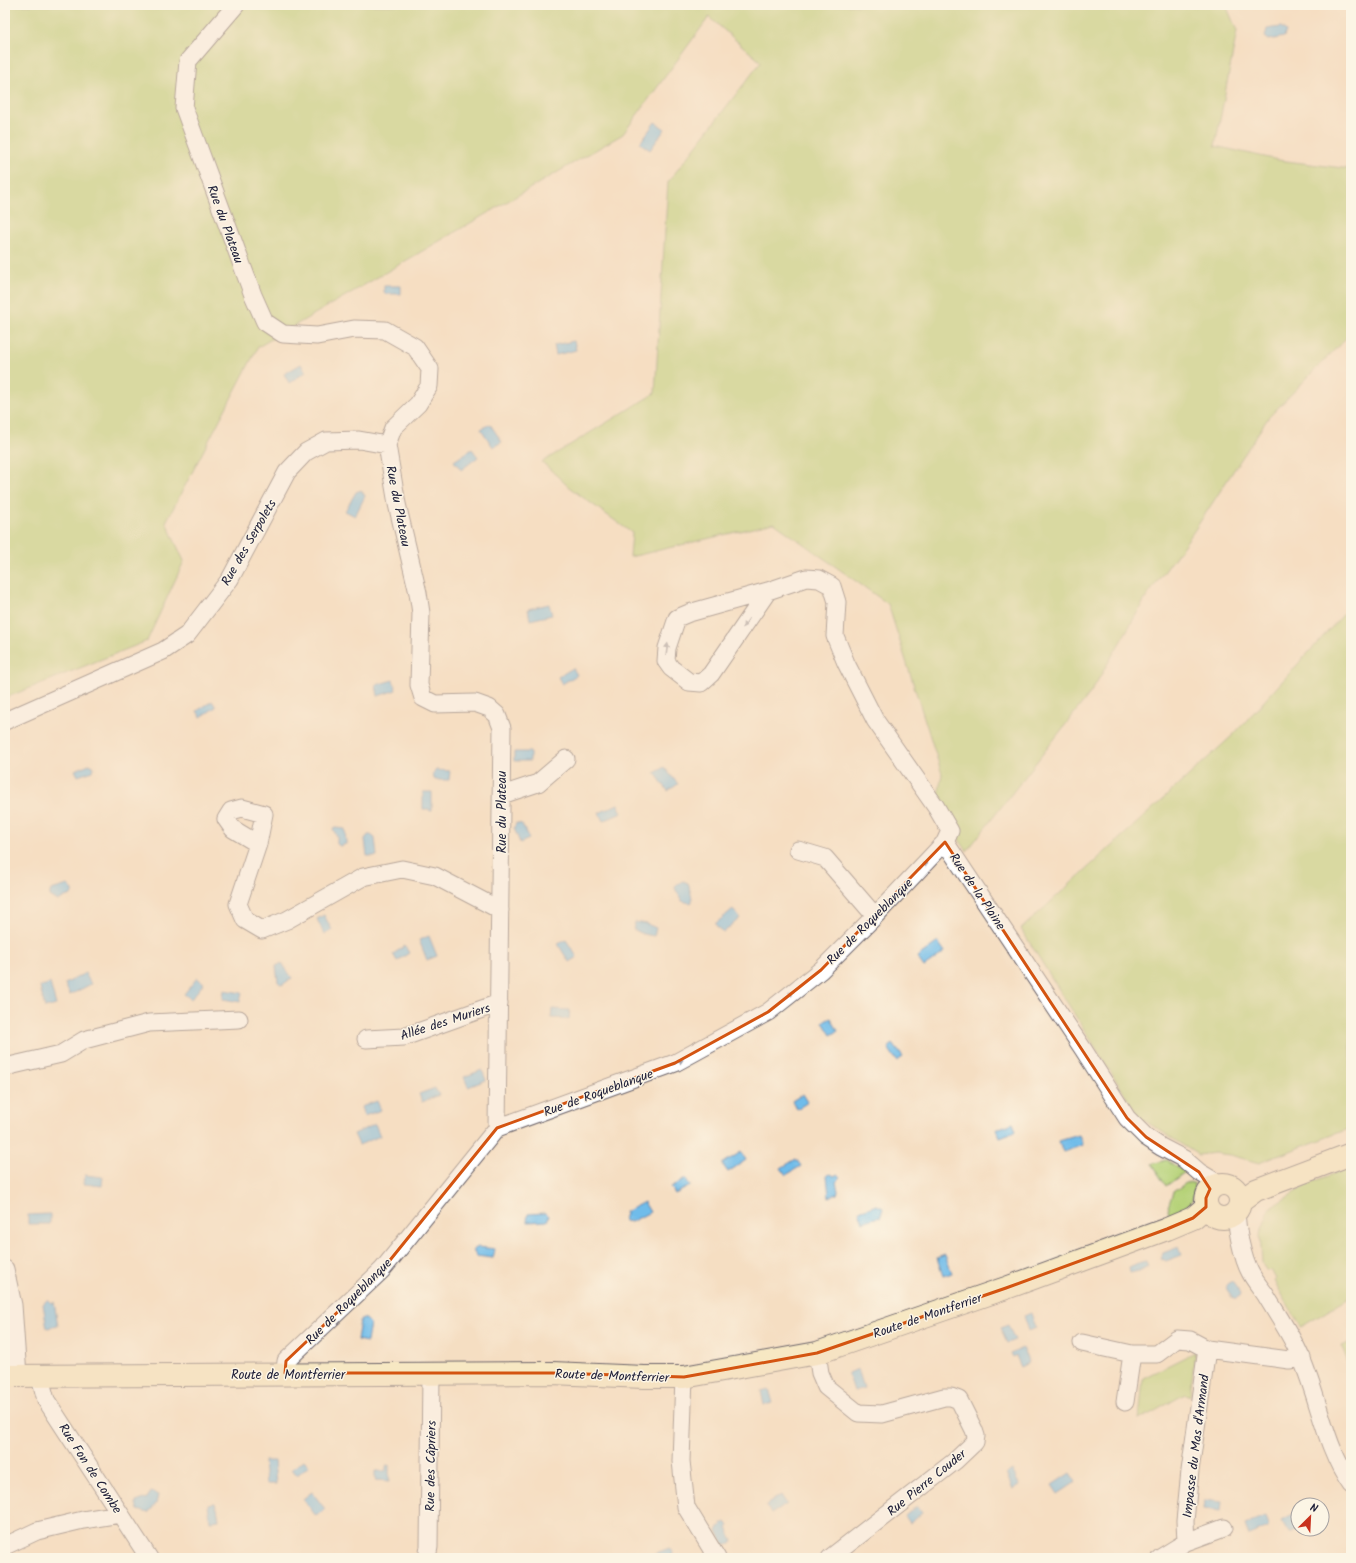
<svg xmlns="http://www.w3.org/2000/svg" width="1356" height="1563" font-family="Kalam,sans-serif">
	<rect width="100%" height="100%" fill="#fcf5e5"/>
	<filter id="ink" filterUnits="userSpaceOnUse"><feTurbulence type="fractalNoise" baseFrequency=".025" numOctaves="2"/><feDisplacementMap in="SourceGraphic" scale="8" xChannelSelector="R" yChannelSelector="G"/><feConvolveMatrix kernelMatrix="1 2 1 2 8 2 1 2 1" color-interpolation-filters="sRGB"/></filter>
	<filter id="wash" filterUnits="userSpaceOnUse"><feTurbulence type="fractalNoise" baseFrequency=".012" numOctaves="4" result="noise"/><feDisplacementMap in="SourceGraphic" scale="16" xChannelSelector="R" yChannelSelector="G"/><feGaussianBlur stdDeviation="0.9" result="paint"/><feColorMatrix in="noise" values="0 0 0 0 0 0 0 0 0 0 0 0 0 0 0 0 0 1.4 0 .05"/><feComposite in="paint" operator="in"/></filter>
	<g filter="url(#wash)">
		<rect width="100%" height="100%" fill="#f5dec2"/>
		<path fill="#b6d278" stroke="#6c7a5a" d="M5,5h1221l11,26 -22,115 63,14 73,9v164l-83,85 -74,113 -47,65 -56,96 -124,159 -31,-44 6,-33 -54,-170 -114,-81 -144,34 2,-24 -62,-45 -28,-26 113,-69 13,-211 93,-120 -52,-45 -86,117 -365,213 -92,175 18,39 -37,80 -142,57z
			M1351,606v522l-92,35 -29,-8 -16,-2 -16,2 -59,-38 -118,-188 213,-195z
			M1166,1160l19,12 -19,14 -14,-22z
			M1351,1167v130l-50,30 -27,-46 2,-2 -5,-9 -3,1 -6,-8 -2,-29 10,-26 41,-26z
			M1186,1183h8c2,22 -8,23 -25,34l-2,-7 6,-18z
			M1351,1343v27l-9,-23z
			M1195,1352l-5,44 -5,-2 -46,26 4,-42z"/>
		<path fill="#70bcea" stroke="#496f92" d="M1281,27l5,4 -2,6 -15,3 -4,-3 2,-8z
			M655,122l10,7 -15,21 -10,-7z
			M384,286h17v8h-16l-1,-3z
			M574,341l2,9 -20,5 -2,-10z
			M301,364l5,8 -17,11 -5,-9z
			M490,424l12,18 -9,5 -12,-18z
			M472,449l6,8 -17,13 -7,-9z
			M361,490l4,6 -10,20 -10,-5 11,-19z
			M549,604l3,11 -22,5 -2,-11z
			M573,668l4,7 -15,9 -4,-7z
			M393,680l3,10 -18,6 -2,-11z
			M212,701l4,6 -15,10 -4,-6z
			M514,752h16v9h-16z
			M89,764l5,3 -1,4 -15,5 -3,-6z
			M664,767l14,17 -10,7 -13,-18z
			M436,770l14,1 -1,9h-14l-3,-4 1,-3z
			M423,792h9v19h-2l-1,-2h-6z
			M618,804l4,9 -19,8 -4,-8z
			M516,823l6,1 7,15 -9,4 -6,-15z
			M335,828l10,1 1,15 -6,2 -3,-2v-7l-4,-8z
			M368,835h3l4,3 2,18h-10l-2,-17z
			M683,881l5,2 4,15v4l-2,1 -8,-2c-1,-6 -5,-7 -7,-13l1,-3z
			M68,885l5,5 -2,5 -6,2 -7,4 -8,-5v-4l1,-2z
			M733,909l7,9 -17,15 -8,-9z
			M324,915l8,15 -8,4 -7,-15z
			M635,922l12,2 9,4 -2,8 -11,-2 -10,-5z
			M429,936l8,20 -10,4 -8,-20z
			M566,940l11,17 -8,5 -11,-18z
			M938,942l7,10 -21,15 -7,-10z
			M405,946l4,7 -12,8 -4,-7z
			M282,963l10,15 -10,7 -4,-3 -2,-16z
			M85,973l6,11 -21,11 -5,-11z
			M197,978l7,5 -13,16 -7,-5z
			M50,983l6,22 -11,3 -5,-21z
			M224,990l18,3 -2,9 -17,-3z
			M552,1009l18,1 -1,9 -18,-1z
			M831,1018l7,13 -7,4 -8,-13z
			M893,1044l10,13 -6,4 -9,-13z
			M482,1070l4,10 -18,7 -4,-10z
			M435,1088l4,7 -17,7 -3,-8z
			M803,1094l5,8 -11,7 -5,-8z
			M377,1101l4,9 -17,6 -3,-9z
			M1013,1123l3,8 -16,6 -3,-8z
			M375,1124l5,12 -21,9 -5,-11z
			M1079,1135l4,10 -20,7 -4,-11z
			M741,1152l5,8 -18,12 -6,-8z
			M796,1159l5,7 -15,9 -5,-7z
			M831,1174l3,2 4,-2 3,3 -5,5 2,9 -1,3 -8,3 -2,-22z
			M85,1175l18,2 -1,9 -18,-2z
			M686,1179l4,7 -15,8 -4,-7z
			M644,1202l6,10 -19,10 -6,-1 -1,-2 2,-5 -1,-2z
			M877,1205l6,3 -3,10 -2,-1 -15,5 -4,-11z
			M546,1213l3,3 -2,5 -20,1 1,-8z
			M50,1214v10h-22v-9z
			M478,1247l17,2 -2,9 -17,-2 -3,-6z
			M1179,1247l3,8 -16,6 -5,-3 2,-5z
			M945,1255l7,18 -9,3 -6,-18z
			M1146,1261l2,5 -9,5 -9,2 -1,-6 11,-5z
			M1230,1282l3,1 8,11 -1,3 -4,2h-3l-7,-11v-3z
			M48,1299l4,4 2,-1 4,24 -11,2 -4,-24z
			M1031,1313l5,15 -7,3 -5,-15z
			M363,1319h3l4,4 -3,19 -10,-2 3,-19z
			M1008,1325l7,15 -8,3 -7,-15z
			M1022,1348l7,15 -8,4 -5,-11 -3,2 -2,-4z
			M858,1369l6,19 -10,3 -6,-18z
			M769,1389l4,14 -9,2 -3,-14z
			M304,1460l5,6 -12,9 -5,-6z
			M264,1461h10l2,23h-10z
			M389,1465v16l-14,-1v-9h11v-5z
			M1012,1470l8,15 -7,4 -7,-15z
			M1070,1473l6,9 -18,12 -6,-9z
			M151,1492l7,3 -2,9 -8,9 -10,-3 -2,-5v-3l11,-4z
			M312,1492l13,17 -9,7 -13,-17z
			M781,1495l6,9 -16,10 -5,-9z
			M1205,1500l17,2 -1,9 -17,-2z
			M215,1503l1,5h1l2,12 -9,1 -2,-17z
			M917,1506l5,7 -12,10 -5,-7z
			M1298,1511v18l-8,4 -8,-13z
			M1265,1517l4,10 -20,9 -4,-11z
			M726,1522l3,4 -2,2 6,12 -1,2 -7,4 -8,-15 1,-2 4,-3 -1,-2z
			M669,1548l4,3 -1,5 -4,2h-13l-1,-4z"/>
	</g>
	<g filter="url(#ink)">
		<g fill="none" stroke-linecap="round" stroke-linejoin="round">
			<defs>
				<path id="street" d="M236,5l-48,56 -4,47 69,187 12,27 18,12 34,2 37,-7 31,1 30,17 15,22 -1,17 -11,18 -25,24 -6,17 10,59 21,89 3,20 -2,72 4,13 12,6 40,-1 14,5 8,7 5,13 -5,400
					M5,721l158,-70 24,-16 43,-56 57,-107 19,-20 20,-11 33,-1 28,5
					M502,795l36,-12 28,-24
					M945,842l138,207 44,69 19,19 15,10 23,12 15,13 20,12
					M258,844l-25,-15 -7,-10 5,-8 11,-3 22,6 -6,30 -20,60 7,16 17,10 25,-10 76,-43 39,-8 33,7 65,34
					M798,850l27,8 50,58
					M366,1039l38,-2 95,-34
					M5,1067l56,-13 23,-14 65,-17 90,-4
					M1236,1213c1,16 6,44 14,59 4,8 10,15 15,22 13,22 28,43 37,66 17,40 24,89 49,124
					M5,1269l8,36 5,71
					M1082,1343l50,11h25l20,-15 13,1 17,9 82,11 13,-2
					M817,1353l3,20 6,14 32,26 24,1 62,-17h7l8,3 15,30 2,6 -1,6 -20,19 -125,97
					M285,1373l1,-12 96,-91 115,-142 178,-65 93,-51 53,-42 54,-54 70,-74 5,-11 -14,-24 -61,-87 -29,-57 -11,-27 2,-34 -5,-16 -13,-7 -13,-1 -38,13 -79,22 -12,5 -10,30 -1,13 5,7 18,14 12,1 10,-9 57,-83
					M41,1376l1,9 4,15 103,158
					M684,1377l-3,84 5,46 31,51
					M1125,1402l7,-48
					M1186,1542l-1,-21 5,-50 17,-122
					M5,1546l32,-15 46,-11 37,-6
					M427,1558l2,-11 2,-172
					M1160,1558l26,-16 38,-14"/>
				<path id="secondary" d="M1206 1201a17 17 0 1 1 34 0a17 17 0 1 1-34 0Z
					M1240,1202l16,-12 95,-36
					M5,1376l547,-3 92,4h40l133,-24 189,-65 161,-59 26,-11 13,-11"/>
			</defs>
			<use href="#street" stroke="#6c646a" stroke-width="19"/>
			<use href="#secondary" stroke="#6c646a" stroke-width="24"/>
			<use href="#street" stroke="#fff" stroke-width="17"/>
			<use href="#secondary" stroke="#f7e8c3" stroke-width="22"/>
		</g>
		<defs><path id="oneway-solid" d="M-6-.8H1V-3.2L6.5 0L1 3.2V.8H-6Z"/></defs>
		<g fill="#9c9ca7">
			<use href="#oneway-solid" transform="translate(746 623) rotate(124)"/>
			<use href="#oneway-solid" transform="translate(667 649) rotate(-82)"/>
			<use href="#oneway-solid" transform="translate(923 866) rotate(-47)"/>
			<use href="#oneway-solid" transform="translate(789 995) rotate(-39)"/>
			<use href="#oneway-solid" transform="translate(678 1062) rotate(-26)"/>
		</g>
	</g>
	<path d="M0 0H1356V1563H0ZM945,842l182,276 19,19 53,35 11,17 -4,9v9l-13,11 -26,11 -161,59 -189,65 -133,24 -132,-4h-267l1,-12 96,-91 115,-142 178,-65 93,-51 53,-42z" fill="#f5dec2" fill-opacity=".55" fill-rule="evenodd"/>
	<path fill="none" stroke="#d45411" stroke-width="3" stroke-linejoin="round" d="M945,842l182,276 19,19 53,35 11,17 -4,9v9l-13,11 -26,11 -161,59 -189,65 -133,24 -132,-4h-267l1,-12 96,-91 115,-142 178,-65 93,-51 53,-42z"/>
	<g text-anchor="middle" stroke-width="3" stroke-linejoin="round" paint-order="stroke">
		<g font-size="13" fill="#22223b" stroke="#fcf5e5">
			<text transform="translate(226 224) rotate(70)" y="5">Rue du Plateau</text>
			<text transform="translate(399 506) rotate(79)" y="5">Rue du Plateau</text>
			<text transform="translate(248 542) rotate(-60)" y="5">Rue des Serpolets</text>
			<text transform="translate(501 812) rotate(-90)" y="5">Rue du Plateau</text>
			<text transform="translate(978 891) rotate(56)" y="5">Rue de la Plaine</text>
			<text transform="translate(869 921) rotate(-45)" y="5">Rue de Roqueblanque</text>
			<text transform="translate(445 1021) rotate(-18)" y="5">Allée des Muriers</text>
			<text transform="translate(598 1092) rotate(-20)" y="5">Rue de Roqueblanque</text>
			<text transform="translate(348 1301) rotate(-45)" y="5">Rue de Roqueblanque</text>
			<text transform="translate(927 1315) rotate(-19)" y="5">Route de Montferrier</text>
			<text x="288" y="1379">Route de Montferrier</text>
			<text transform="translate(612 1375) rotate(2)" y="5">Route de Montferrier</text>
			<text transform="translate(1195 1446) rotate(-83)" y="5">Impasse du Mas d'Armand</text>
			<text transform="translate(430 1466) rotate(-89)" y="5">Rue des Câpriers</text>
			<text transform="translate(91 1468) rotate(57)" y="5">Rue Fon de Combe</text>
			<text transform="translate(926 1482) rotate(-39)" y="5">Rue Pierre Couder</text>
		</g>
	</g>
	<rect width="1356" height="1563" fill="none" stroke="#fcf5e5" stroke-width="20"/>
	<g transform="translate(1310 1517) rotate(24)"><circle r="19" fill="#fcf5e5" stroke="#a5a1a1"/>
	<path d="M0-3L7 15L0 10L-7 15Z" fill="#c8321e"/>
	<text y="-6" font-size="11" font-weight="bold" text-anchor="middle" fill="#22223b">N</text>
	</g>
</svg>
